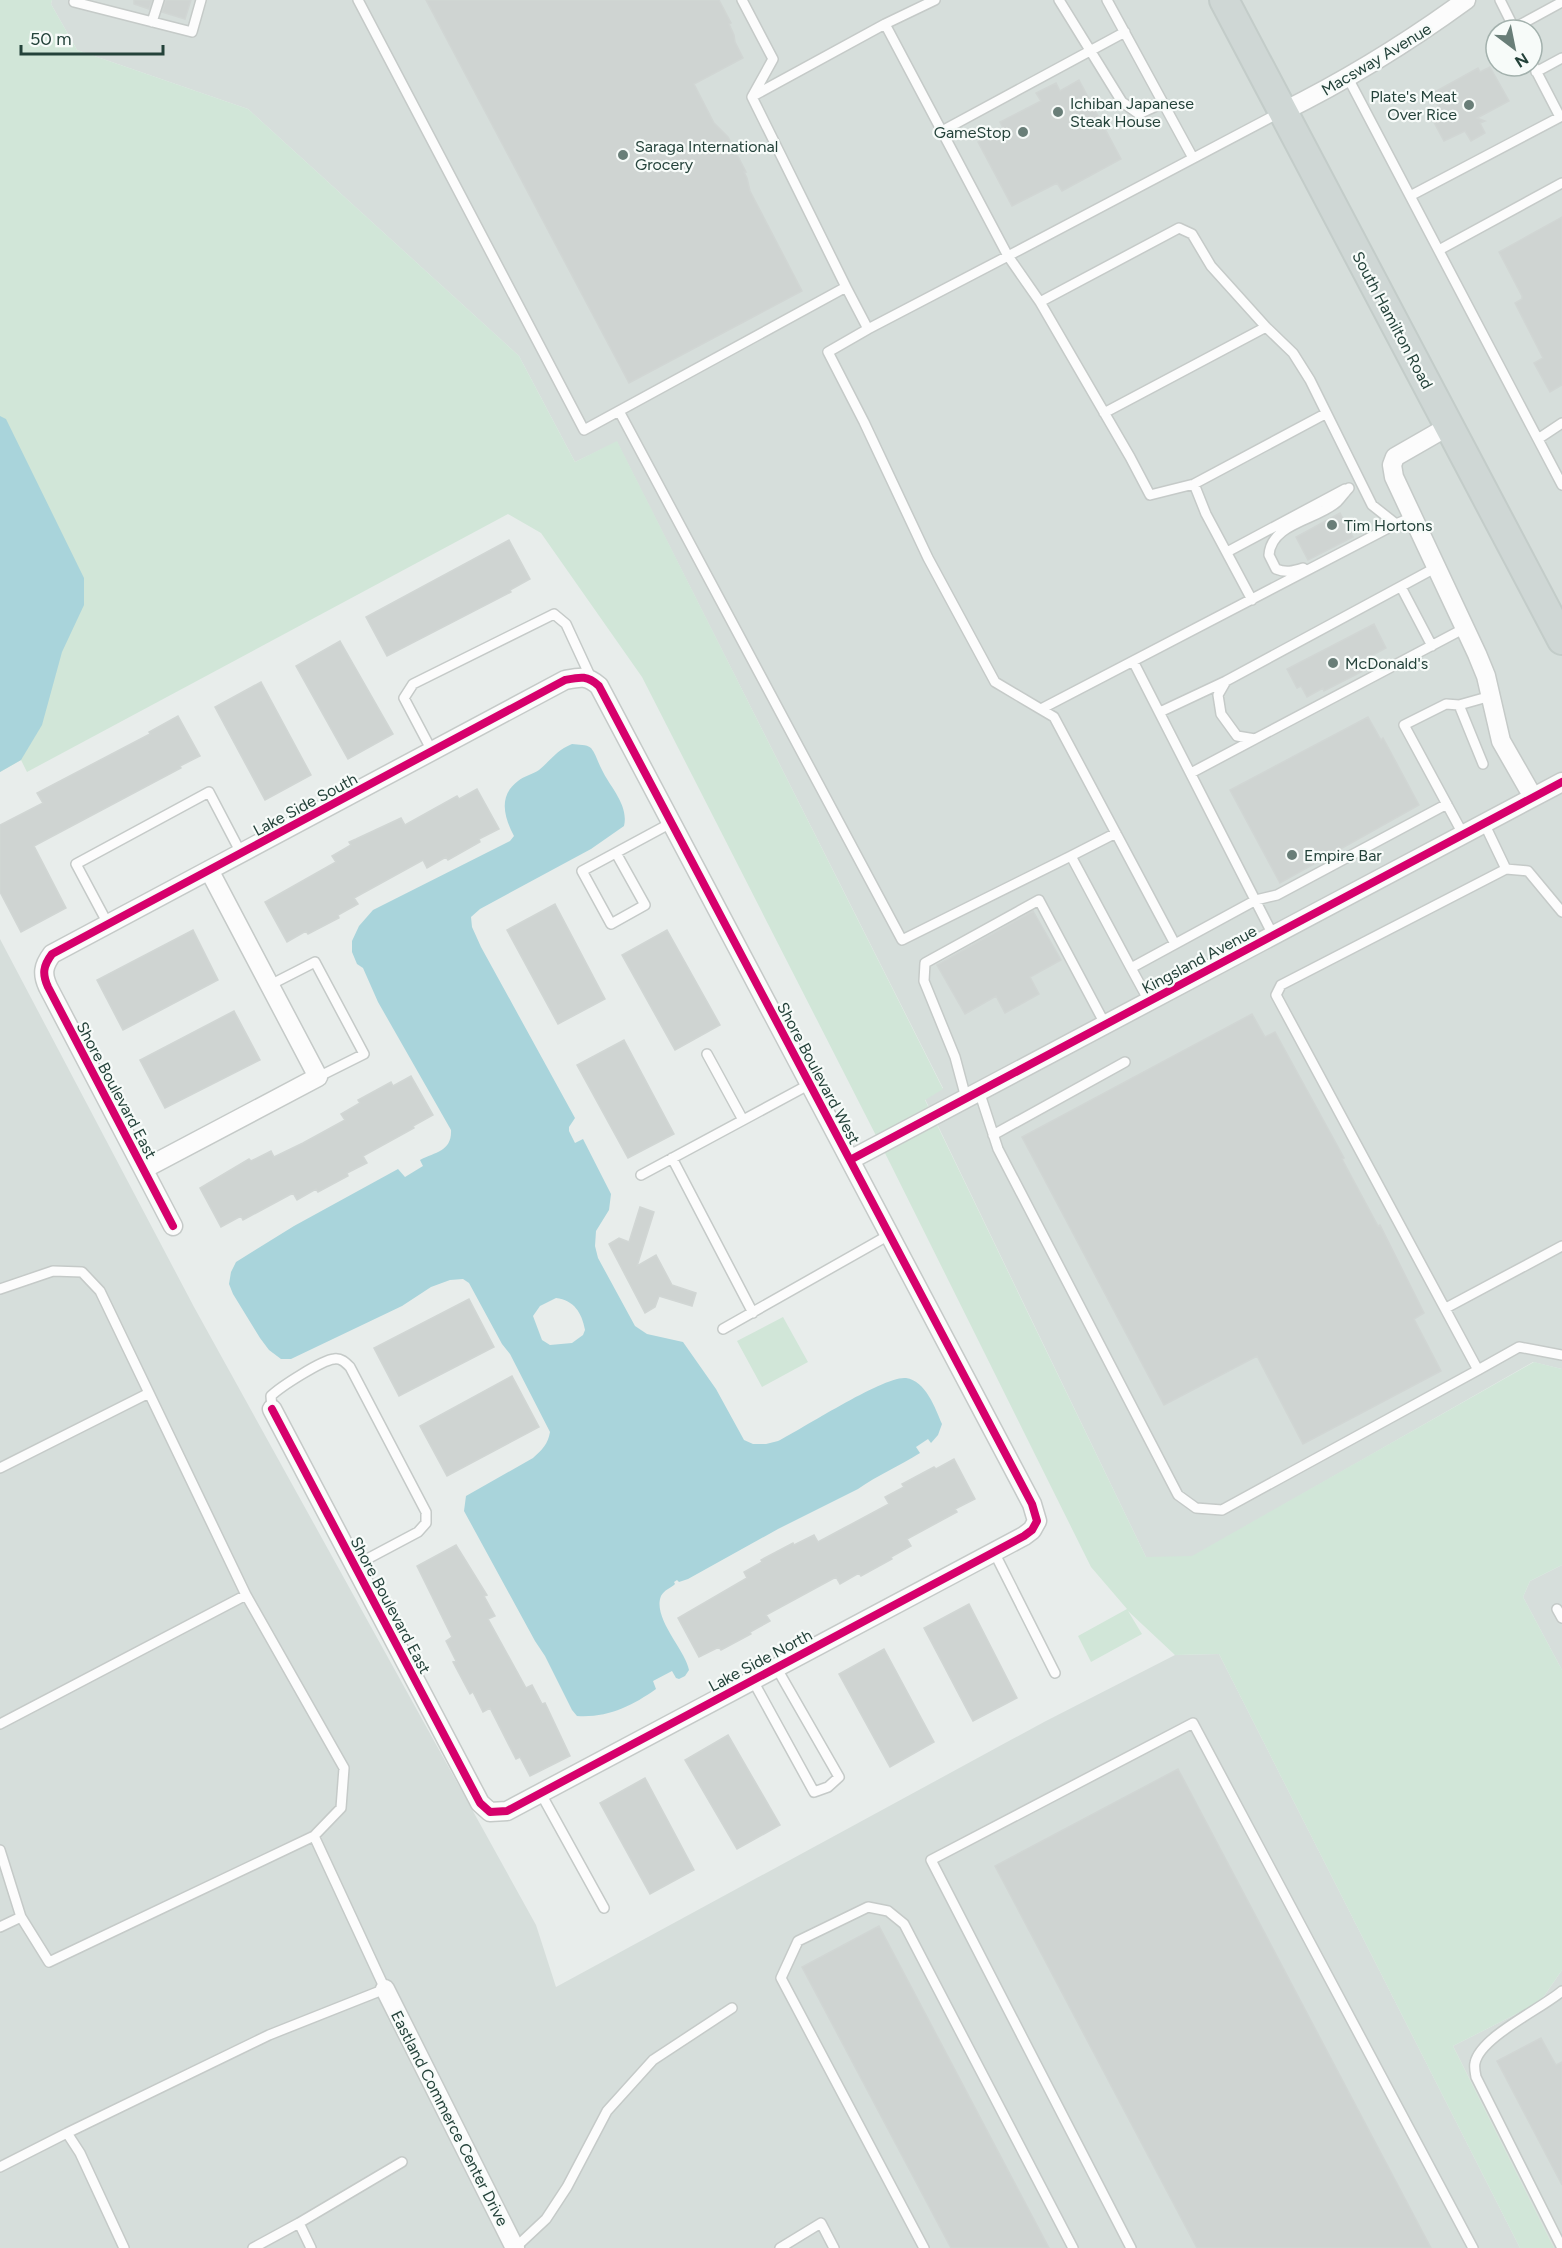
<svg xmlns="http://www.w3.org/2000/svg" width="1562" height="2248" font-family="Figtree,sans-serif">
	<rect width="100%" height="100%" fill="#e8edeb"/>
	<path fill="#d6dedb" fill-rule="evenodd" d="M52,0h1510v1369l-29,-7 -341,195h-46l-221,-458 18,-11 -326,-646 -42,20 -56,-106 -271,-247 -171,-59 -26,-46zM1496,30h36v36h-36z
		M0,939l194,368 342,618 20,62 488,-265 131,-67 44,-1 301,594h-1520z
		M1562,1565v105l-39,-73 7,-16z
		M1562,1970v278h-8l-101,-202 87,-44z"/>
	<path fill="#d1e6d8" d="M0,0h52l-1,4 26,46 171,59 271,247 56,106 42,-21 326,648 -18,11 221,457 46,-1 342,-194 28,7v196l-32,16 -7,16 39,73v300l-22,32 -87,44 101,202h-34l-301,-594 -44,1 -47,-44 14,23 -51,28 -13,-26 49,-27 -36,-42 -201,-404 -248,-486 -101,-144 -33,-19 -481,258 -6,-12 -21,12z
		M783,1317l25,45 -46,25 -25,-46z"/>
	<path fill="#a9d4db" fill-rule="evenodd" d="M0,416l6,3 78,159v27l-22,47 -20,73 -21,35 -21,12z
		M572,744c7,1 14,0 19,4 5,6 7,15 11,22 8,17 27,35 22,56l-33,23 -111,60 -9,8 1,10 9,20 94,171 -6,9v4l6,12 8,-4 28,55 -2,16 -13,21 -1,15 3,12 37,68 12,8 36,8 33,47 28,51 9,4h13l12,-3c24,-12 107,-66 128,-63 20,3 29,30 36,46l-4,11 -7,8 -3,-4 -12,8 4,6c-21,13 -42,22 -62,36l-80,40 -90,50 -9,3 -2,-2 -3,2 1,2c-4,4 -11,6 -14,12 -9,22 25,55 28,74l-4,6 -6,3 -3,-1 -4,-7 -19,10 3,8c-24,17 -48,29 -79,27l-5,-6 -27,-54 -10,-15 -71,-130 2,-15 67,-38c9,-8 15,-14 17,-26l-40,-78 -8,-10 -33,-61 -6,-4 -13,1 -19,7 -29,19 -111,53h-10l-12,-9 -9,-12 -27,-44 -4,-10 2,-12 5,-10 58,-36 104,-57 7,8 18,-11 -3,-6c16,-8 32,-9 31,-30l-73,-128 -15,-34 -6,-4 -5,-12v-11l7,-15 14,-16 137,-69 4,-5c-10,-19 -16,-40 4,-55 6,-5 15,-7 21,-11 12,-10 18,-20 33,-26zM556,1298c18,2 26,15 29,32l-2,5 -11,8 -22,2 -8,-5 -9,-24 7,-10z"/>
	<path fill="#cfd4d2" stroke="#d1d6d4" stroke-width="1.5" d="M134,0h18l-3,9 -15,-5z
		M166,0h25l-6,19 -23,-7z
		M426,0h293l12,23 -2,1 5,11 1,7 8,16 -49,26 20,39 14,14 18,35h-2l3,6 3,13 52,100 -173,92z
		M1490,67l19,34 -32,17 8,3 -5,2 5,10 -14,8 -6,-10 -21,10 -14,-26 10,-6 -9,-15 47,-26 2,4z
		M1079,80l42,79 -59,32 -5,-8 -45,23 -34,-64 25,-14 -3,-6 41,-21 -5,-8 20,-10 4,8z
		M1562,217v168l-12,7 -16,-29 9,-5 -28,-55 7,-4v-3l-23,-44z
		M1340,513l13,24 -45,23 -12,-23z
		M509,540l21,39 -20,11 1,2 -124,64 -21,-39z
		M1374,624l12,24 -22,12 3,9 -43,22 -1,-3 -16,9 -6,-11 -4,2 -10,-19z
		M340,641l53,93 -45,25 -52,-93z
		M261,682l50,93 -46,25 -50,-93z
		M178,716l22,40 -20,10 1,2 -147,78 32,62 -45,24 -21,-40v-67l43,-22 -6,-10 113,-59 -1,-2z
		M1368,717l13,23 2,-2 36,67 -139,78 -50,-93z
		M477,789l22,40 -20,10 1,3 -32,18 -2,-3 -19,11 -4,-8 -69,38 4,6 -20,11 1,3 -31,16 -2,-3 -19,11 -22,-40 71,-40 -4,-6 19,-11 -2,-3 7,-3 45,-21 4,7 52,-29 2,3z
		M555,904l50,95 -47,25 -51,-94z
		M1033,911l28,49 -31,17 9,17 -34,19 -9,-17 -31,18 -28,-49z
		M193,930l25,50 -95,50 -26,-50z
		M667,930l53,95 -45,25 -53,-95z
		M234,1011l26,49 -95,48 -25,-48z
		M1252,1014l13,23 10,-5 69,126 -2,1 36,67 2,-1 44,88 -10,6 27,52 -138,73 -46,-88 -93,49 -142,-268z
		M624,1040l50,94 -46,24 -51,-93z
		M411,1076l22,39 -20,11 1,2 -51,28 4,7 -20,10 1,3 -30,16 -2,-3 -19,11 -4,-7 -50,27 -2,-4 -20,11 -21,-39 49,-29 2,2 20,-10 3,6 29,-14 42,-23 -4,-6 19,-11 -2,-3 33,-18 2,4z
		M640,1207l14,5 -17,54 19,-11 16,30 24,8 -4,13 -33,-10 -4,11 -10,6 -36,-69 10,-6 10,4z
		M469,1299l25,48 -95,49 -25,-48z
		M512,1376l27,51 -92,49 -27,-50z
		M954,1459l21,40 -20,10 2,3 -50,27 4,7 -20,11 1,2 -31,17 -2,-3 -19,11 -4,-7 -70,38 4,6 -20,11 1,2 -30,16 -2,-3 -20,10 -21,-39 69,-40 -3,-6 18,-10 -1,-2 32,-17 1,2 20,-10 4,7 28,-15 43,-23 -4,-7 19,-10 -2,-3 32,-17 2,2z
		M456,1545l31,50 -3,1 11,20 -7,3 38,69 6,-3 10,19 3,-1 25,53 -40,20 -10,-19 -4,2 -26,-51 -7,4 -10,-20 -3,2 -17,-32 3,-1 -10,-20 6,-4 -35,-71z
		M969,1604l48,94 -44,23 -49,-93z
		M884,1649l50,93 -44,25 -51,-93z
		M728,1735l52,90 -43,24 -52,-89z
		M1178,1769l253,479h-234l-202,-382z
		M645,1778l49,92 -44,24 -50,-91z
		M879,1926l170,322h-98l-149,-281z
		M1541,2038l15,27 6,-3v123l-65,-124z"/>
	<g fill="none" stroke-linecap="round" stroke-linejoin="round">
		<defs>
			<path id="lane" d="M75,0l-1,2 118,30 9,-32
				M358,0l226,430 262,-143 22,42 140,-73 32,46
				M742,0l31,59 -21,38 94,190
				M935,0l-50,24 123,232 271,-143
				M1059,0l63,102 17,12 24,-11
				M1107,0l86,158
				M1500,0l15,30
				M152,22l7,-22
				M1514,28l48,-26
				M1536,72l26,-14
				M1348,78l214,407
				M753,96l132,-72
				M942,131l183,-99
				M1410,196l150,-79 -28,-54
				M1439,250l123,-67
				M868,329l-40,23 36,70 64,136 67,124 59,35 121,227
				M619,411l283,529 169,-84 60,112
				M1104,413l162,-86
				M1325,414l-131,70 -44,11 -20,-38 -90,-155 139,-74 13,6 19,32 55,61 27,26 17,27 62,125 24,19 17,-7
				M1538,439l24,-16
				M1194,484l12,30 46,86
				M1227,552l118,-63
				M1303,568c-10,3 -17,5 -27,1l-7,-14c2,-32 48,-35 68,-53 4,-4 8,-10 12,-14
				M1435,568l-209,113 -8,14 3,19 16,22 18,3 210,-111
				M1401,587l31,59
				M1133,661l140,274
				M1459,705l-13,-1 -42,21 59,109
				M1041,709l355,-185
				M1160,712l66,-31
				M432,751l-28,-53 9,-14 141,-70 12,10 25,54
				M1483,764l-24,-59 32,-9
				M1191,773l64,-34
				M1484,823l22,46 22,2 34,41
				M616,853l29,52 -34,19 -29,-53 89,-48
				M1071,856l45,-23
				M1506,869l-225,116 -5,10 202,375 41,-23 43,8
				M108,924l-32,-60 133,-72 32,61
				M270,985l45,-23 49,92 -46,23
				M1149,1001l-18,-33 125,-68 21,-5 170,-91
				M707,1054l36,66
				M979,1091l19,58 180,346 18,13 26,2 256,-140
				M966,1098l-11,-41 -31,-76 1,-18 114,-63 66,124
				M993,1135l132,-73
				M672,1158l81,155
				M641,1175l169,-91
				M0,1289l53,-18 29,1 18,19 146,304
				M1446,1308l116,-62
				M723,1329l166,-94
				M272,1409l-1,-13c9,-9 51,-36 63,-37 7,-1 11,3 16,8l76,145v11l-8,9 -64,34
				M0,1468l149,-75
				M994,1552l61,121
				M1557,1609l5,9
				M752,1679l62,113 14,-5 11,-10 -63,-110
				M0,1724l246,-129 98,173 -3,40 -27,28
				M540,1792l64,116
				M0,1850l21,67
				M0,1927l21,-10 28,45 265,-126 71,153 -116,46 -202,98 13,20 44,95
				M1562,1991c-21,18 -82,46 -87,72 -1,4 0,9 1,14l86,171
				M0,2167l67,-34
				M253,2248l46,-25
				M311,2248l-12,-25 103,-61
				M515,2248l31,-29 21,-32 40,-76 46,-51 79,-52
				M780,2248l41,-25 13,25
				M924,2248l-143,-270 17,-37 70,-34 20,4 16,13 169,324
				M1131,2248l-200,-388 262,-137 280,525"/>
			<path id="street" d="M1282,112c65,-32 125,-69 184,-112
				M1449,426l-54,31 -3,8 2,12 83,177 9,22 15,65 32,56
				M850,1160l712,-378
				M144,1169l174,-92 -109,-207
				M173,1226l-125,-239c-6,-13 -5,-21 4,-33l513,-274c15,-3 22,-5 34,6l433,818 5,17 -5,9 -8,6 -517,275 -17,1 -10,-9 -208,-394
				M385,1989l130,259"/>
			<path id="primary" d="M1224,0l338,640"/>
		</defs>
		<use href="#lane" stroke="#c5cac8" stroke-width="12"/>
		<use href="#street" stroke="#c5cac8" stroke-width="21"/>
		<use href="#primary" stroke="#c3ccc9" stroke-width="32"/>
		<use href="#lane" stroke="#fcfcfc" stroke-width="9"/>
		<use href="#street" stroke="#fcfcfc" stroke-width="18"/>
		<use href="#primary" stroke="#cfd7d5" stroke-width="28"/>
		<defs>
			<path id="cycleway" d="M850,1160l712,-378
				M173,1226l-125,-239c-6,-13 -5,-21 4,-33l513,-274c15,-3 22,-5 34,6l433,818 5,17 -5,9 -8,6 -517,275 -17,1 -10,-9 -208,-394"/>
		</defs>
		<use href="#cycleway" stroke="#f7fbf9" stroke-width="11"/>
		<use href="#cycleway" stroke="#d6006c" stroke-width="8"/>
	</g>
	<g fill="#697e78" stroke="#f7fbf9" stroke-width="2">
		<circle cx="1469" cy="105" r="6"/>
		<circle cx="1058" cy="112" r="6"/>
		<circle cx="1023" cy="132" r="6"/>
		<circle cx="623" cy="155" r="6"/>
		<circle cx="1332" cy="525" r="6"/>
		<circle cx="1333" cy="663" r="6"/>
		<circle cx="1292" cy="855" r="6"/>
	</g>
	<g text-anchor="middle" stroke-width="4.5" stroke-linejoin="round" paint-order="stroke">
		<g font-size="16" fill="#24423a" stroke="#f7fbf9">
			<text transform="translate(1376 59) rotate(-31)" y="6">Macsway Avenue</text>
			<text transform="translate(1393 320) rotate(62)" y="6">South Hamilton Road</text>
			<text transform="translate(305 804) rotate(-28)" y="6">Lake Side South</text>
			<text transform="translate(1199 959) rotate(-28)" y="6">Kingsland Avenue</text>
			<text transform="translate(819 1073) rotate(62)" y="6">Shore Boulevard West</text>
			<text transform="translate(117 1090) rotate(62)" y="6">Shore Boulevard East</text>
			<text transform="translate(391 1605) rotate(62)" y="6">Shore Boulevard East</text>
			<text transform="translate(760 1660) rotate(-28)" y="6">Lake Side North</text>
			<text transform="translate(450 2118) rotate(63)" y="6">Eastland Commerce Center Drive</text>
		</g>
		<g font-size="16" fill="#24423a" stroke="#f7fbf9" text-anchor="start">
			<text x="1457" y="102" text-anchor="end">Plate's Meat<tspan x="1457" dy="18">Over Rice</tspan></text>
			<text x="1070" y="109">Ichiban Japanese<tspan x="1070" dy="18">Steak House</tspan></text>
			<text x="1011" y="138" text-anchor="end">GameStop</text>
			<text x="635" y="152">Saraga International<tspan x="635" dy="18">Grocery</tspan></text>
			<text x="1344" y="531">Tim Hortons</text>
			<text x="1345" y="669">McDonald's</text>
			<text x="1304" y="861">Empire Bar</text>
		</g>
	</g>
	<g transform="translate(1514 48) rotate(148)"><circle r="28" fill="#f7fbf9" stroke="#a3b1ad" stroke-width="1.5"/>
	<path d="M0-4.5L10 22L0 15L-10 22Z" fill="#697e78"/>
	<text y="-9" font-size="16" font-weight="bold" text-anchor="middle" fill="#24423a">N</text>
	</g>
	<path d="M21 45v9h142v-9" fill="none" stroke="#24423a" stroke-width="3"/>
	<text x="30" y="45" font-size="18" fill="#24423a" stroke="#f7fbf9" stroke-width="4.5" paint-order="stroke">50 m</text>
</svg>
